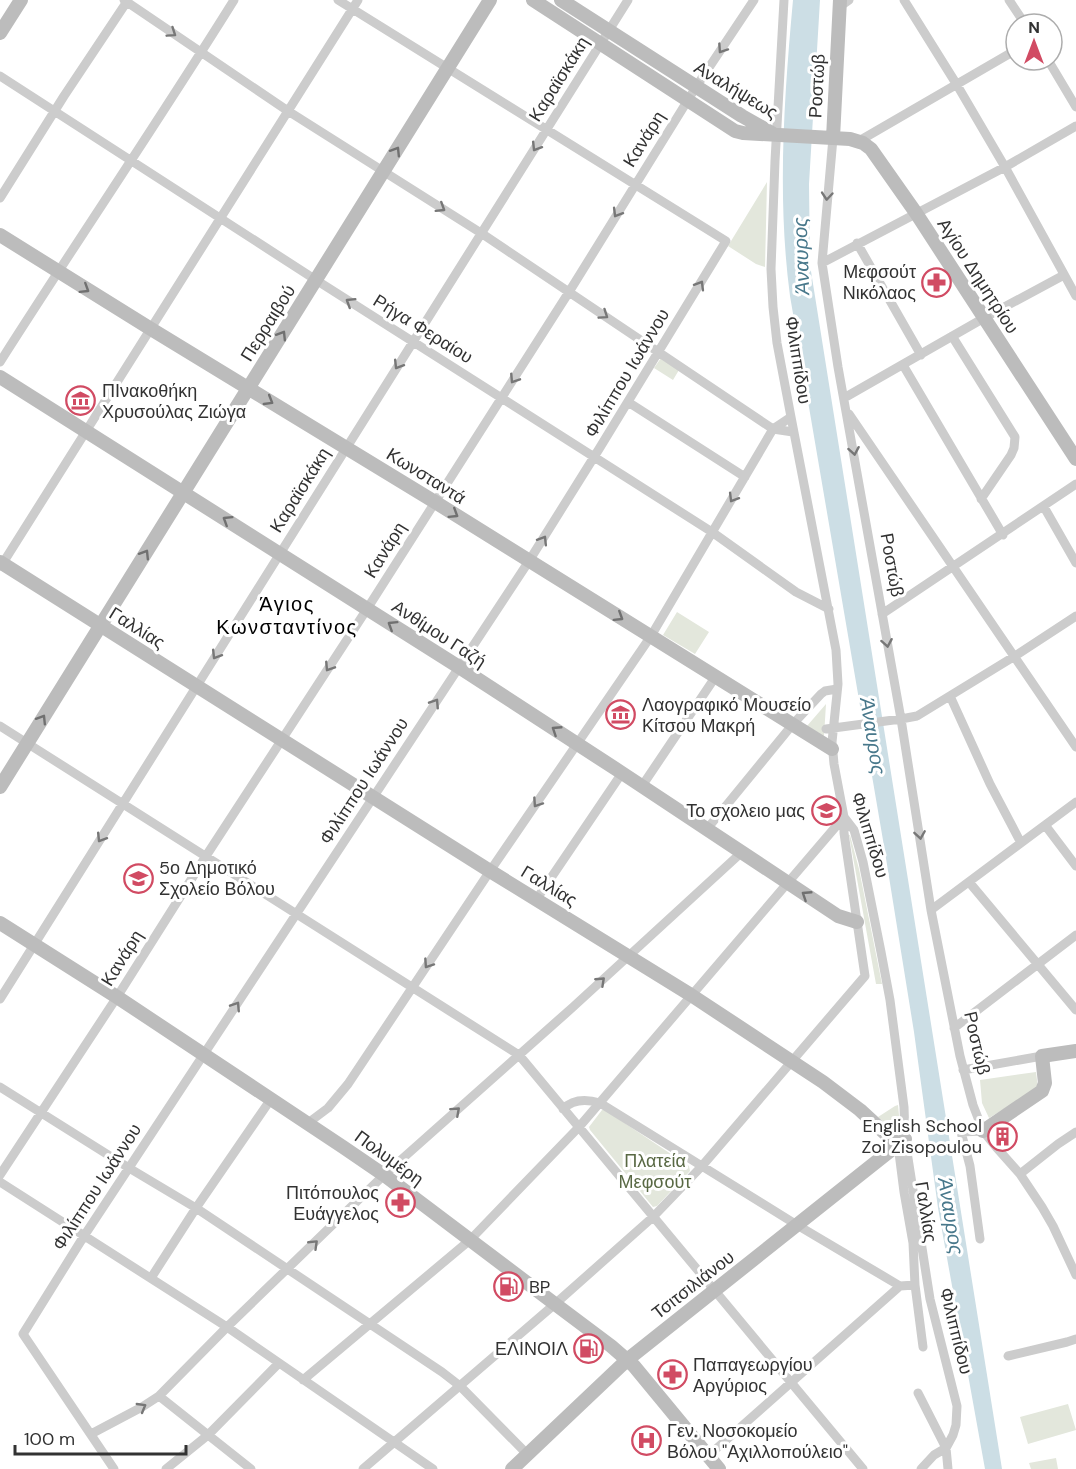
<svg xmlns="http://www.w3.org/2000/svg" width="1076" height="1469" font-family="'DM Sans',sans-serif">
	<rect width="100%" height="100%" fill="#fff"/>
	<path fill="#e3e7dc" d="M767,182l-2,85 -9,-3 -28,-18z
		M661,358l18,12 -6,10 -19,-12z
		M677,612l32,20 -14,22 -32,-19z
		M826,704l-2,32 -17,-10z
		M849,835h1l9,34 23,115h-6z
		M1036,1072l2,16 -49,30 -7,-15 -2,-23z
		M898,1105l2,20 -3,3c-7,0 -13,-6 -19,-11l17,-11z
		M602,1110h3l84,56 1,5 -33,35 -4,1 -63,-77 -1,-3z
		M1068,1404l8,26 -48,14 -8,-27z
		M1056,1458l2,11h-27l-2,-6z"/>
	<path fill="#ccdee5" d="M793,0h27l-11,184 1,81 192,1204h-17l-47,-261 -24,-176 -30,-186 -94,-550c-13,-98 -6,-198 3,-296z"/>
	<g fill="none" stroke-linecap="round" stroke-linejoin="round">
		<path stroke="#ccc" stroke-width="9" d="M124,0l164,111 193,122 292,196 20,3
			M784,0l-9,161 -4,108 2,38 4,36 14,74 45,233 2,34 -6,58 2,22 10,53 10,13 9,32 18,90 9,48 14,107 1,32 25,160 27,107 -1,19 -3,10 -7,13 2,21
			M904,0l53,85 48,82 71,129
			M1009,0l16,24
			M839,7l10,-7
			M1048,60l28,47
			M0,76l316,204 396,252 84,60 33,17
			M833,138l-11,125 16,104 63,352 30,191 29,146 13,49 10,26 13,16 24,27 22,33 11,19 23,49
			M859,141l157,-91
			M0,198l64,-102 64,-96
			M857,243l64,112
			M822,263l183,-96 71,-41
			M952,336l63,101 -1,11 -3,7 -30,44
			M0,362c77,-121 158,-240 234,-362
			M903,365l100,170
			M844,398l140,-80 80,-43
			M628,402l117,75
			M849,414l227,333
			M1044,507l32,56
			M1,566l357,-566
			M882,614l194,-130
			M950,696l40,88 31,59
			M0,726l519,329 344,414
			M826,729l75,-10 16,-3 98,-60 61,-40
			M642,786l74,-110
			M1045,825l31,41
			M707,829l86,-105 28,-30 4,-3 12,-2
			M969,882l107,128
			M536,900l86,-127
			M931,910l145,-108
			M0,999l628,-999
			M954,1028l122,-93
			M963,1070l79,-14
			M0,1087l129,81 67,40 246,164 18,14 68,69
			M563,1109c10,-10 24,-10 37,-6l197,122 103,61 15,-1
			M308,1123l20,-15 20,-24 142,-213 161,-235 122,-207 18,-12
			M898,1145l6,47 9,51 2,42 8,62
			M1020,1174l38,-30 18,-12
			M0,1175l117,-178 89,-141 161,-247 202,-317 127,-205 58,-87
			M0,1182l227,145 206,142
			M980,1239l-10,-73 -9,-34 22,-1
			M151,1278l45,-70 75,-109
			M1008,1356l59,-14 9,-3
			M303,1380l167,-140 109,-113 265,-310
			M918,1393l28,55 -12,7 -13,14
			M159,1396l92,73
			M91,1434l51,-27 17,-11 68,-69 157,-152 189,-168 169,-155
			M708,1456l192,-170
			M114,1469l-91,-135 61,-98 445,-675 70,-112 127,-208 -388,-241
			M166,1469l42,-34 71,-72
			M363,1469l192,-165 98,-87 49,-51 163,-190 -21,-143v-16"/>
		<path stroke="#bcbcbc" stroke-width="14" d="M533,0l202,131 8,2 107,6 13,4 8,6 45,64 160,246
			M561,0l181,116 30,17
			M0,33l21,-33
			M833,138l7,-138
			M0,235l151,94 284,173 397,247
			M0,377l459,290 163,106 216,143 19,6
			M0,562l490,309 201,124 132,87 37,28 38,35
			M0,787l490,-787
			M0,923l117,74 226,150 41,28 171,129 56,42 23,20 85,103
			M983,1131l59,-40 3,-8 -3,-27 34,-5
			M512,1469l115,-109 278,-221"/>
	</g>
	<defs><path id="oneway-chevron" d="M-2-3.5L2.5 0L-2 3.5" fill="none" stroke-width="1.6" stroke-linecap="round" stroke-linejoin="round" transform="scale(1.5)"/></defs>
	<g stroke="#777">
		<use href="#oneway-chevron" transform="translate(172 33) rotate(34)"/>
		<use href="#oneway-chevron" transform="translate(722 49) rotate(124)"/>
		<use href="#oneway-chevron" transform="translate(536 147) rotate(122)"/>
		<use href="#oneway-chevron" transform="translate(827 196) rotate(95)"/>
		<use href="#oneway-chevron" transform="translate(441 208) rotate(32)"/>
		<use href="#oneway-chevron" transform="translate(617 213) rotate(121)"/>
		<use href="#oneway-chevron" transform="translate(700 285) rotate(-59)"/>
		<use href="#oneway-chevron" transform="translate(350 302) rotate(-148)"/>
		<use href="#oneway-chevron" transform="translate(604 315) rotate(34)"/>
		<use href="#oneway-chevron" transform="translate(398 365) rotate(122)"/>
		<use href="#oneway-chevron" transform="translate(514 379) rotate(123)"/>
		<use href="#oneway-chevron" transform="translate(854 451) rotate(80)"/>
		<use href="#oneway-chevron" transform="translate(733 498) rotate(121)"/>
		<use href="#oneway-chevron" transform="translate(543 540) rotate(-58)"/>
		<use href="#oneway-chevron" transform="translate(887 643) rotate(80)"/>
		<use href="#oneway-chevron" transform="translate(216 655) rotate(122)"/>
		<use href="#oneway-chevron" transform="translate(329 667) rotate(123)"/>
		<use href="#oneway-chevron" transform="translate(435 703) rotate(-57)"/>
		<use href="#oneway-chevron" transform="translate(537 803) rotate(124)"/>
		<use href="#oneway-chevron" transform="translate(920 835) rotate(81)"/>
		<use href="#oneway-chevron" transform="translate(101 838) rotate(122)"/>
		<use href="#oneway-chevron" transform="translate(428 964) rotate(124)"/>
		<use href="#oneway-chevron" transform="translate(601 981) rotate(-43)"/>
		<use href="#oneway-chevron" transform="translate(236 1006) rotate(-57)"/>
		<use href="#oneway-chevron" transform="translate(456 1111) rotate(-42)"/>
		<use href="#oneway-chevron" transform="translate(314 1244) rotate(-44)"/>
		<use href="#oneway-chevron" transform="translate(142 1407) rotate(-30)"/>
	</g>
	<g stroke="#707070">
		<use href="#oneway-chevron" transform="translate(396 151) rotate(-58)"/>
		<use href="#oneway-chevron" transform="translate(85 289) rotate(32)"/>
		<use href="#oneway-chevron" transform="translate(282 335) rotate(-58)"/>
		<use href="#oneway-chevron" transform="translate(269 401) rotate(31)"/>
		<use href="#oneway-chevron" transform="translate(454 514) rotate(32)"/>
		<use href="#oneway-chevron" transform="translate(227 520) rotate(-148)"/>
		<use href="#oneway-chevron" transform="translate(145 554) rotate(-58)"/>
		<use href="#oneway-chevron" transform="translate(619 617) rotate(32)"/>
		<use href="#oneway-chevron" transform="translate(392 625) rotate(-148)"/>
		<use href="#oneway-chevron" transform="translate(42 719) rotate(-58)"/>
		<use href="#oneway-chevron" transform="translate(556 730) rotate(-147)"/>
		<use href="#oneway-chevron" transform="translate(806 895) rotate(-147)"/>
	</g>
	<defs>
		<symbol id="pharmacy-ring" viewBox="-11 -11 22 22"><circle r="9.5" fill="#fff" stroke="#d14b63" stroke-width="1.5"/><path d="M-2-6h4v4h4v4h-4v4h-4v-4h-4v-4h4Z" fill="#d14b63"/></symbol>
		<symbol id="museum-ring" viewBox="-11 -11 22 22"><circle r="9.5" fill="#fff" stroke="#d14b63" stroke-width="1.5"/><path d="M0-6L6-3V-2H-6V-3ZM-5-1h2V3h-2ZM-1-1h2V3h-2ZM3-1h2V3H3ZM-6 4H6V6H-6Z" fill="#d14b63"/></symbol>
		<symbol id="school-ring" viewBox="-11 -11 22 22"><circle r="9.5" fill="#fff" stroke="#d14b63" stroke-width="1.5"/><path d="M0-5L7-2L0 1L-7-2ZM-4 1L0 2.5L4 1V4Q0 6-4 4Z" fill="#d14b63"/></symbol>
		<symbol id="building-ring" viewBox="-11 -11 22 22"><circle r="9.5" fill="#fff" stroke="#d14b63" stroke-width="1.5"/><path d="M-4-6H4V6H1V3H-1V6H-4ZM-2.5-4.3h1.7v1.8h-1.7ZM.8-4.3h1.7v1.8H.8ZM-2.5-1h1.7V.8h-1.7ZM.8-1h1.7V.8H.8Z" fill="#d14b63"/></symbol>
		<symbol id="fuel-ring" viewBox="-11 -11 22 22"><circle r="9.5" fill="#fff" stroke="#d14b63" stroke-width="1.5"/><path d="M-5.5-6h7V0h2V4h1.3V-2.5L3-4.5l.8-.8L6-3V5H2.5V1h-1V6h-7ZM-4.2-4.7v3.2H.2V-4.7Z" fill="#d14b63"/></symbol>
		<symbol id="hospital-ring" viewBox="-11 -11 22 22"><circle r="9.5" fill="#fff" stroke="#d14b63" stroke-width="1.5"/><path d="M-5-5h3v3.5h4V-5h3V5h-3V1.5h-4V5h-3Z" fill="#d14b63"/></symbol>
	</defs>
	<g fill-rule="evenodd">
		<use href="#pharmacy-ring" x="920" y="266" width="33" height="33"/>
		<use href="#museum-ring" x="64" y="384" width="33" height="33"/>
		<use href="#museum-ring" x="604" y="698" width="33" height="33"/>
		<use href="#school-ring" x="810" y="794" width="33" height="33"/>
		<use href="#school-ring" x="122" y="862" width="33" height="33"/>
		<use href="#building-ring" x="986" y="1120" width="33" height="33"/>
		<use href="#pharmacy-ring" x="384" y="1186" width="33" height="33"/>
		<use href="#fuel-ring" x="492" y="1270" width="33" height="33"/>
		<use href="#fuel-ring" x="572" y="1332" width="33" height="33"/>
		<use href="#pharmacy-ring" x="656" y="1358" width="33" height="33"/>
		<use href="#hospital-ring" x="630" y="1424" width="33" height="33"/>
	</g>
	<g text-anchor="middle" stroke-width="6" stroke-linejoin="round" paint-order="stroke">
		<g font-size="18" fill="#323232" stroke="#fff">
			<text transform="translate(559 79) rotate(-58)" y="6">Καραϊσκάκη</text>
			<text transform="translate(817 86) rotate(-87)" y="6">Ροστώβ</text>
			<text transform="translate(736 90) rotate(31)" y="6">Αναλήψεως</text>
			<text transform="translate(644 139) rotate(-58)" y="6">Κανάρη</text>
			<text transform="translate(978 276) rotate(57)" y="6">Αγίου Δημητρίου</text>
			<text transform="translate(268 323) rotate(-58)" y="6">Περραιβού</text>
			<text transform="translate(423 329) rotate(32)" y="6">Ρήγα Φεραίου</text>
			<text transform="translate(798 360) rotate(81)" y="6">Φιλιππίδου</text>
			<text transform="translate(627 373) rotate(-59)" y="6">Φιλίππου Ιωάννου</text>
			<text transform="translate(426 476) rotate(32)" y="6">Κωνσταντά</text>
			<text transform="translate(300 490) rotate(-58)" y="6">Καραϊσκάκη</text>
			<text transform="translate(385 550) rotate(-58)" y="6">Κανάρη</text>
			<text transform="translate(892 565) rotate(80)" y="6">Ροστώβ</text>
			<text transform="translate(137 628) rotate(32)" y="6">Γαλλίας</text>
			<text transform="translate(439 634) rotate(33)" y="6">Ανθίμου Γαζή</text>
			<text transform="translate(364 781) rotate(-57)" y="6">Φιλίππου Ιωάννου</text>
			<text transform="translate(870 835) rotate(73)" y="6">Φιλιππίδου</text>
			<text transform="translate(549 886) rotate(31)" y="6">Γαλλίας</text>
			<text transform="translate(122 958) rotate(-58)" y="6">Κανάρη</text>
			<text transform="translate(977 1043) rotate(77)" y="6">Ροστώβ</text>
			<text transform="translate(389 1158) rotate(36)" y="6">Πολυμέρη</text>
			<text transform="translate(97 1187) rotate(-57)" y="6">Φιλίππου Ιωάννου</text>
			<text transform="translate(926 1212) rotate(81)" y="6">Γαλλίας</text>
			<text transform="translate(693 1285) rotate(-38)" y="6">Τσιτσιλιάνου</text>
			<text transform="translate(956 1331) rotate(76)" y="6">Φιλιππίδου</text>
		</g>
		<g font-size="18" fill="#323232" stroke="#fff" text-anchor="start">
			<text x="916" y="278" text-anchor="end">Μεφσούτ<tspan x="916" dy="21">Νικόλαος</tspan></text>
			<text x="102" y="397">ΠΙνακοθήκη<tspan x="102" dy="21">Χρυσούλας Ζιώγα</tspan></text>
			<text x="642" y="711">Λαογραφικό Μουσείο<tspan x="642" dy="21">Κίτσου Μακρή</tspan></text>
			<text x="805" y="817" text-anchor="end">Το σχολειο μας</text>
			<text x="159" y="874">5ο Δημοτικό<tspan x="159" dy="21">Σχολείο Βόλου</tspan></text>
			<text x="982" y="1132" text-anchor="end">English School<tspan x="982" dy="21">Zoi Zisopoulou</tspan></text>
			<text x="379" y="1199" text-anchor="end">Πιτόπουλος<tspan x="379" dy="21">Ευάγγελος</tspan></text>
			<text x="529" y="1293">BP</text>
			<text x="568" y="1355" text-anchor="end">ΕΛΙΝΟΙΛ</text>
			<text x="693" y="1371">Παπαγεωργίου<tspan x="693" dy="21">Αργύριος</tspan></text>
			<text x="667" y="1437">Γεν. Νοσοκομείο<tspan x="667" dy="21">Βόλου "Αχιλλοπούλειο"</tspan></text>
		</g>
		<g font-size="18" fill="#596944" stroke="#fff">
			<text x="655" y="1167">Πλατεία<tspan x="655" dy="21">Μεφσούτ</tspan></text>
		</g>
		<g font-size="20" font-style="italic" fill="#48788b" stroke="#fff">
			<text transform="translate(801 256) rotate(-92)" y="7">Άναυρος</text>
			<text transform="translate(873 736) rotate(81)" y="7">Άναυρος</text>
			<text transform="translate(951 1216) rotate(81)" y="7">Άναυρος</text>
		</g>
		<g font-size="20" letter-spacing="1.5" fill="#000" stroke="#fff">
			<text x="287" y="611">Άγιος<tspan x="287" dy="23">Κωνσταντίνος</tspan></text>
		</g>
	</g>
	<g transform="translate(1034 42)"><circle r="28" fill="#ffffff" stroke="#adadad" stroke-width="1.5"/>
	<path d="M0-4.5L10 22L0 15L-10 22Z" fill="#d14b63"/>
	<text y="-9" font-size="16" font-weight="bold" text-anchor="middle" fill="#323232">N</text>
	</g>
	<path d="M15 1445v9h171v-9" fill="none" stroke="#323232" stroke-width="3"/>
	<text x="24" y="1445" font-size="18" fill="#323232" stroke="#ffffff" stroke-width="4.5" paint-order="stroke">100 m</text>
</svg>
